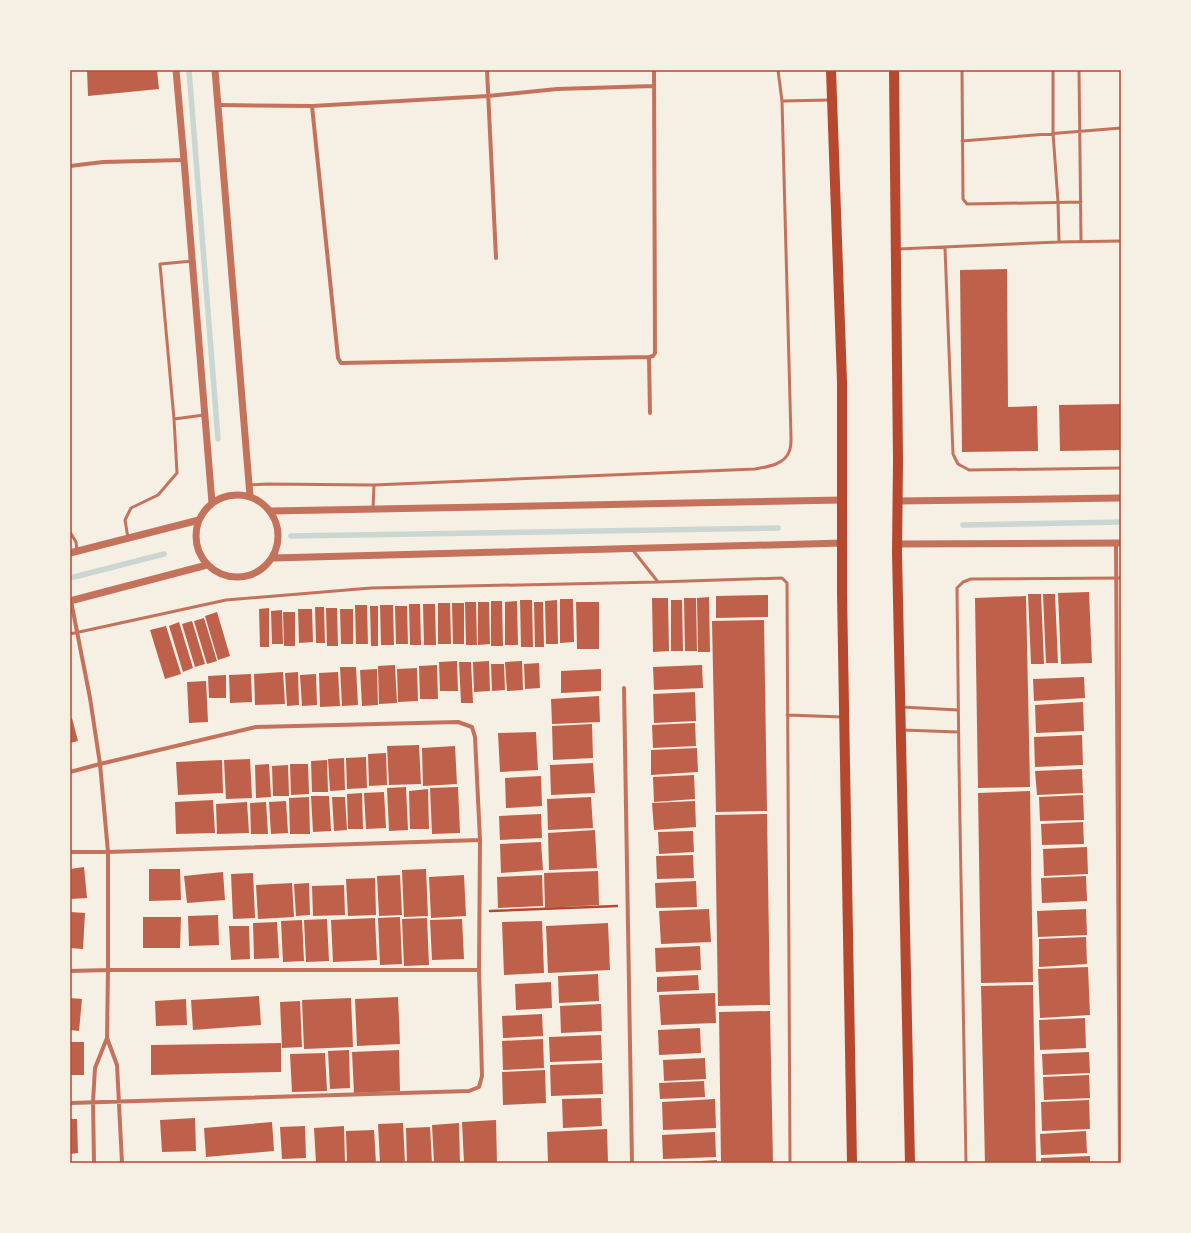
<svg xmlns="http://www.w3.org/2000/svg" width="1191" height="1233" font-family="Helvetica,sans-serif">
	<rect width="100%" height="100%" fill="#f6efe4"/>
	<g fill="none" stroke-linecap="round" stroke-linejoin="round">
		<path stroke="#c9d6d2" stroke-width="5.5" d="M189,70l29,369
			M963,525l158,-3
			M291,536l487,-8
			M70,578l94,-24"/>
	</g>
	<path fill="#bf614a" d="M87,70h70l2,19 -71,7z
		M1007,269l1,138 29,-1 1,45 -76,1 -2,-182z
		M1121,404v46l-61,1 -1,-46z
		M1089,592l3,71 -31,1 -3,-71z
		M1028,594h13l3,70h-13z
		M1043,594h12l3,69h-12z
		M768,595v22l-52,1v-22z
		M1026,596l4,191 -52,1 -3,-190z
		M709,597l1,55h-12l-1,-54z
		M652,598h16l1,53 -16,1z
		M684,598h12l1,53h-12z
		M560,599h13l1,43 -14,1z
		M520,600h12l1,47h-12z
		M557,600l1,44h-12l-1,-43z
		M671,600h11l1,51h-12z
		M491,601h11l1,45h-12z
		M517,601l1,44h-13v-43z
		M465,602h11l1,43h-11z
		M478,602h11l1,42 -12,1z
		M534,602h9l1,45h-9z
		M576,602h23v47h-22z
		M438,603h12l1,41h-13z
		M452,603h12v41h-11z
		M409,604h11l1,41h-11z
		M423,604h12l1,41h-12z
		M355,605h12l1,39h-12z
		M380,605h13l1,40h-13z
		M370,606h8v40h-7z
		M395,606h12l1,38h-12z
		M315,607h9l1,36h-9z
		M269,608v39h-9l-1,-38z
		M326,608h11l1,38h-11z
		M298,609h14l1,33 -14,1z
		M340,609h13v35h-12z
		M282,610l1,34h-11l-1,-33z
		M217,612l13,44 -12,4 -13,-44z
		M283,612h12v34h-11z
		M204,618l13,43 -10,3 -13,-43z
		M764,620l3,191 -51,1 -4,-191z
		M192,621l13,43 -10,3 -13,-43z
		M179,622l14,46 -10,4 -14,-46z
		M166,626l15,48 -16,5 -15,-49z
		M457,661l1,30h-18l-1,-29z
		M489,661l1,30 -16,1 -1,-30z
		M522,661l1,29 -16,1 -2,-29z
		M459,662h12l2,41h-12z
		M539,663l1,25 -15,1 -1,-25z
		M491,664h13l1,26 -13,1z
		M395,665l2,38 -18,1 -1,-38z
		M437,665l1,34h-18l-1,-33z
		M702,665l1,23 -49,2 -1,-23z
		M340,667h16l2,38 -16,1z
		M417,668l1,33 -20,1 -1,-33z
		M377,669l1,36 -16,1 -2,-36z
		M601,669v22l-40,2v-22z
		M283,672l2,32 -30,1 -1,-31z
		M298,672l1,33 -12,1 -2,-33z
		M338,672l2,34 -20,1 -1,-34z
		M251,674l1,28 -22,1 -1,-28z
		M316,674l1,31 -15,1 -2,-31z
		M226,675v23h-17l-1,-22z
		M1084,677l1,21 -51,3 -1,-22z
		M206,681l2,41 -19,1 -2,-41z
		M695,692l1,29 -42,2 -1,-29z
		M599,696l1,26 -48,2 -1,-25z
		M1083,702l1,29 -48,2 -1,-28z
		M72,718l6,23 -8,2v-24z
		M695,723l1,23 -43,2 -1,-23z
		M592,724l1,34 -40,2 -1,-34z
		M536,732l2,38 -38,2 -2,-39z
		M1082,735l1,30 -48,2 -1,-30z
		M419,745l2,39 -32,1 -2,-39z
		M455,746l2,38 -34,2 -1,-38z
		M697,748l1,24 -47,3v-25z
		M386,753l1,32 -18,1 -1,-32z
		M366,757l1,31 -20,1 -1,-31z
		M344,758l1,32 -15,1 -2,-32z
		M250,759l2,39 -26,1 -2,-39z
		M222,760l1,33 -45,2 -2,-33z
		M327,760l1,32h-16l-1,-31z
		M593,763l2,30 -44,2 -1,-30z
		M269,764l2,33 -15,1 -1,-33z
		M290,764h18l1,30 -18,1z
		M288,765l1,31h-16l-1,-30z
		M1082,769l1,24 -46,2 -2,-24z
		M694,775l1,24 -41,3 -1,-25z
		M541,776l1,30 -36,2 -1,-30z
		M406,787l2,43 -19,1 -2,-43z
		M458,787l2,46 -28,1 -2,-46z
		M428,789l1,40h-19l-1,-38z
		M1030,791l3,191 -52,1 -3,-190z
		M384,792l2,36 -20,1 -2,-36z
		M362,793l1,36h-15l-1,-35z
		M1083,795l1,25 -44,1 -1,-24z
		M311,796h18l2,35 -18,1z
		M309,797l1,37h-20l-1,-36z
		M332,797h13l2,33 -13,1z
		M591,797l2,31 -45,2 -1,-31z
		M213,800l2,33 -39,1 -1,-32z
		M286,801l2,32 -17,1 -2,-32z
		M695,801l1,26 -42,3 -2,-27z
		M247,802l2,31 -32,1 -1,-30z
		M266,802l2,32h-17l-1,-31z
		M541,814l1,24 -42,2 -1,-24z
		M767,814l3,191 -52,1 -3,-191z
		M1083,822l1,22 -42,1 -1,-21z
		M595,830l2,38 -48,2 -1,-37z
		M693,831l1,21 -35,2 -1,-22z
		M541,842l2,28 -42,3 -1,-29z
		M1087,847l1,27 -44,2 -1,-27z
		M693,855l1,23 -37,1 -1,-23z
		M84,867l3,31 -17,1v-30z
		M149,869h31l1,31 -32,1z
		M426,869l2,47 -24,1 -2,-47z
		M598,871l1,34 -54,3 -1,-35z
		M223,872l2,28 -38,3 -3,-27z
		M253,873l2,45 -22,1 -2,-45z
		M400,875l2,40 -23,1 -2,-40z
		M464,875l2,41 -35,2 -2,-41z
		M542,875l1,31 -45,2 -1,-31z
		M1086,876l1,25 -45,2 -1,-25z
		M375,878l1,37 -28,1 -2,-37z
		M696,881l1,26 -41,1 -1,-25z
		M292,883l2,34 -36,2 -2,-34z
		M309,883l1,32 -14,1 -2,-32z
		M344,885l1,30 -32,1 -1,-30z
		M709,909l2,33 -50,2 -2,-33z
		M1086,909l1,26 -49,2 -1,-26z
		M70,912l15,1 -2,36 -13,-1z
		M218,915l1,30 -30,1 -1,-30z
		M143,917h38l-1,31h-37z
		M400,917l2,47 -22,1 -2,-47z
		M375,918l2,42 -44,2 -2,-42z
		M427,918l2,47 -25,1 -2,-47z
		M327,919l2,42 -23,1 -2,-42z
		M462,919l2,40 -32,1 -2,-40z
		M302,920l2,41 -21,1 -2,-41z
		M542,921l2,52 -40,2 -2,-53z
		M277,922l2,36 -25,1 -1,-36z
		M608,923l2,47 -62,3 -2,-47z
		M229,926h20l1,33 -19,1z
		M1086,937l1,27 -48,3v-28z
		M700,946l1,24 -45,2 -1,-24z
		M1088,967l2,48 -50,3 -2,-49z
		M598,974l1,27 -40,2 -1,-27z
		M698,975l1,15 -42,2v-15z
		M551,982l1,26 -36,2 -1,-26z
		M1033,985l3,178h-51l-4,-177z
		M715,993l1,30 -55,2 -2,-30z
		M259,996l2,29 -68,5 -2,-30z
		M398,997l2,47 -43,2 -2,-47z
		M70,998l12,1 -3,32 -9,-1z
		M351,998l2,49 -49,2 -2,-49z
		M186,999l1,26 -31,1 -1,-25z
		M300,1001l2,46 -20,1 -2,-46z
		M601,1004l1,27 -41,2 -1,-27z
		M770,1011l3,152h-52l-2,-151z
		M542,1014l1,22 -40,2 -1,-22z
		M1085,1018l1,30 -46,2 -1,-30z
		M700,1028l1,25 -42,2 -1,-25z
		M601,1035l1,25 -52,2 -1,-25z
		M543,1039l1,29 -41,2 -1,-29z
		M70,1042h14v33h-14z
		M281,1043v29l-130,3v-30z
		M349,1050l1,38 -20,1 -2,-38z
		M399,1050l1,41 -46,2 -2,-41z
		M1089,1052l1,21 -47,2 -1,-21z
		M325,1053l2,38 -35,1 -2,-38z
		M705,1058l1,21 -42,2 -1,-21z
		M602,1063l1,31 -52,2 -1,-31z
		M545,1070l1,33 -43,2 -1,-33z
		M1089,1075l1,23 -46,2 -1,-23z
		M704,1081l1,16 -45,2 -1,-16z
		M601,1098l1,28 -39,2 -1,-29z
		M715,1099l1,29 -53,2 -1,-28z
		M1089,1100l1,29 -48,2 -1,-29z
		M195,1118l1,33 -34,1 -2,-32z
		M70,1119h7l1,34 -8,1z
		M496,1120l1,43h-33l-2,-41z
		M272,1122l2,29 -68,6 -2,-29z
		M403,1123l2,40h-25l-2,-39z
		M459,1123l1,40h-26l-2,-38z
		M305,1126l1,32 -24,1 -2,-32z
		M344,1126l1,37h-29l-2,-35z
		M430,1127l2,36h-25l-1,-35z
		M607,1129l1,33 -60,1 -1,-31z
		M374,1130l2,33h-29l-1,-32z
		M1086,1131l1,22 -46,2 -1,-21z
		M715,1132l1,25 -53,2 -1,-24z
		M1090,1156v7h-49v-5z
		M717,1160v3h-32v-1z"/>
	<g fill="none" stroke-linecap="round" stroke-linejoin="round">
		<path stroke="#b5482f" stroke-width="2.5" d="M490,911l127,-5"/>
		<path stroke="#c5725c" stroke-width="3" d="M962,70l1,129 4,5 114,-2
			M1053,70v63l5,69 1,40
			M1079,70l2,171
			M782,101l48,-1
			M962,141l159,-13
			M945,248l8,206 5,10 11,6 152,-2
			M898,249l161,-7 62,-1
			M174,419l-14,-155 33,-3
			M249,485l18,-1 107,1 381,-16c11,-2 29,-4 34,-17 2,-4 2,-9 2,-14l-9,-337 -4,-31
			M373,509l1,-24
			M70,532l6,10 1,9
			M128,538l-3,-18 6,-12 27,-13 19,-22 -3,-54 30,-4
			M632,549l26,33
			M70,634l156,-34 145,-12 287,-6 124,-4 5,5 3,580
			M902,707l56,3
			M787,715l56,2
			M902,730l56,2
			M966,1163l-7,-397 -2,-178 6,-6 8,-3 150,-1"/>
		<path stroke="#c5725c" stroke-width="4" d="M487,70l9,188
			M219,105l93,1 176,-10 69,-7 96,-3
			M312,106l26,252 3,5 308,-6 4,-1 2,-3 -1,-283
			M70,166l33,-4 81,-2
			M649,357l1,56
			M1116,543l4,620
			M71,601l19,97 10,66 8,88v118l-1,68 -12,30 -2,34 1,61
			M624,688l8,475
			M70,772l30,-8 156,-37 202,-5 14,5 3,10 5,103 -1,130 3,106 -3,11 -10,4 -399,12
			M70,852h38l372,-12
			M70,971l38,-1h371
			M107,1038l10,27 5,98"/>
		<path stroke="#c5725c" stroke-width="7" d="M176,70l8,90 28,343
			M215,70l35,426
			M196 536a41 41 0 1 1 82 0a41 41 0 1 1-82 0Z
			M897,501l224,-3
			M271,511l571,-11
			M897,544l224,-1
			M70,553l129,-33
			M273,558l570,-15
			M70,601l137,-36"/>
		<path stroke="#b5482f" stroke-width="10" d="M831,70l11,312v211l10,570
			M894,70l4,391 -1,92 13,610"/>
	</g>
	<rect width="1191" height="1233" fill="none" stroke="#f6efe4" stroke-width="142"/>
	<rect x="71" y="71" width="1049" height="1091" fill="none" stroke="#b5482f" stroke-width="1.5"/>
</svg>
